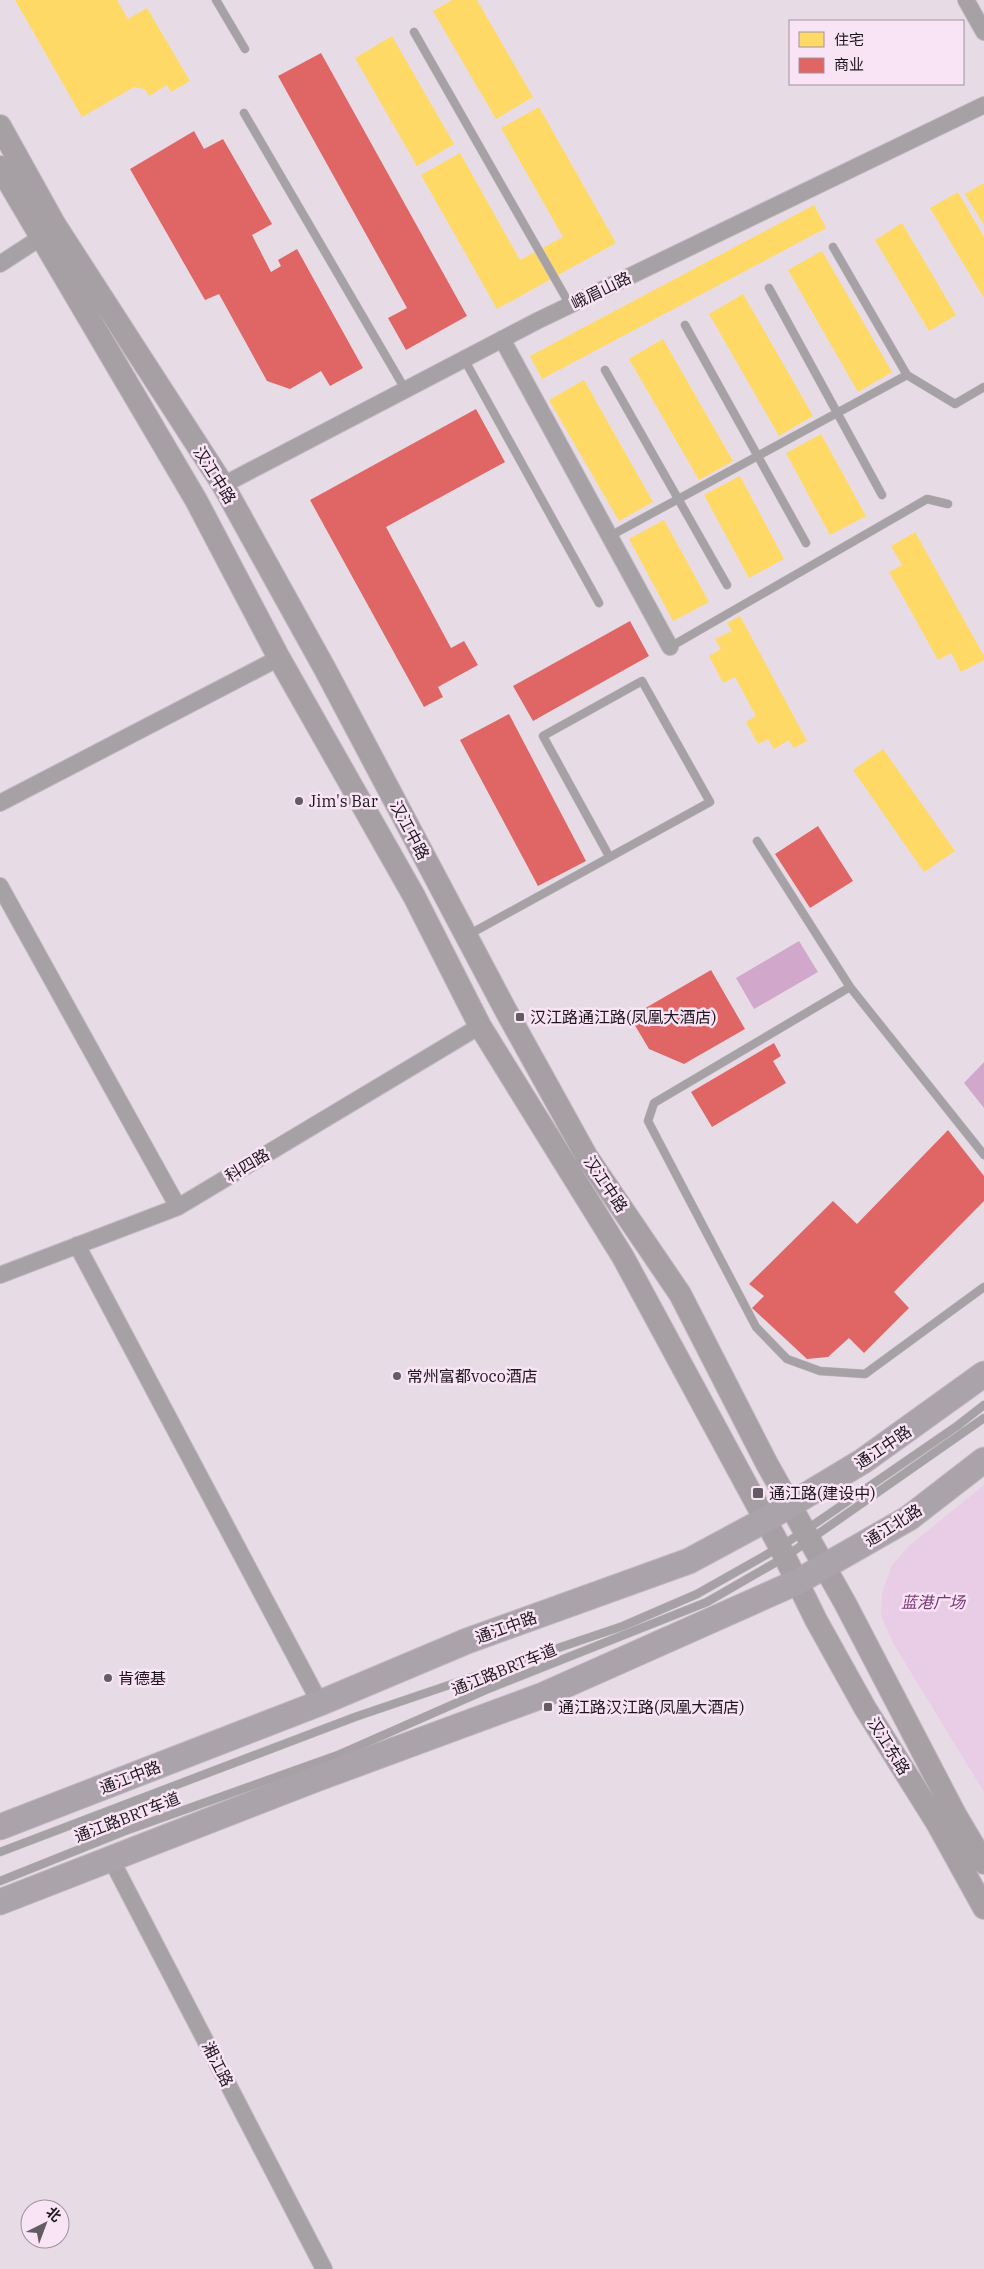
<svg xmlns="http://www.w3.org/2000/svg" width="984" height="2269" font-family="'IBM Plex Serif','Noto Sans SC',serif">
	<rect width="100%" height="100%" fill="#e7dce6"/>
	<path fill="#e9cce5" d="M984,1485v307l-91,-149 -12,-27 1,-23 10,-28 18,-20z"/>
	<path fill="#d1a8cc" d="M799,941l19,31 -64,37 -18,-31z
		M984,1062v46l-20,-25z"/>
	<path fill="#ffd966" d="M15,0h102l11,19 19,-11 43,73 -19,11 -4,-7 -18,11 -4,-7 -11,-2 -52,30z
		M452,0h25l56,97 -37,22 -63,-108z
		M392,36l62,108 -37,22 -62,-108z
		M539,107l77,136 -119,66 -76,-134 39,-22 60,107 43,-23 -62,-109z
		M984,183v42l-19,-31z
		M958,192l26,45v61l-54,-90z
		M814,205l12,23 -284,151 -12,-23z
		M902,223l54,92 -27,16 -54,-91z
		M822,251l70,121 -34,20 -70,-122z
		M743,294l70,122 -34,20 -70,-122z
		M663,339l70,122 -34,19 -70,-121z
		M584,380l69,122 -34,19 -70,-121z
		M821,434l45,82 -36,19 -44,-82z
		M740,476l44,83 -35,19 -45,-83z
		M664,520l45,82 -36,19 -44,-82z
		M915,532l69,124v4l-23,12 -10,-19 -13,7 -49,-88 13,-7 -11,-19z
		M740,616l67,125 -14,7 -4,-8 -15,9 -6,-10 -10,5 -12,-22 10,-6 -21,-39 -12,6 -14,-27 12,-7 -6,-10 17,-8 -5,-8z
		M883,749l72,102 -31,21 -71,-102z"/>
	<path fill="#e06666" d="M321,53l146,263 -61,34 -18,-32 19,-10 -129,-232z
		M194,131l10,18 19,-10 49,85 -20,11 19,37 10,-6 -3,-6 19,-11 66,119 -33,18 -9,-15 -31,18 -23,-8 -48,-87 -14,6 -75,-131z
		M476,409l29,53 -119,65 65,121 13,-7 14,24 -40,22 5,10 -19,10 -114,-207z
		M630,621l19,35 -116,65 -20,-35z
		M509,714l77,147 -48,25 -78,-146z
		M818,826l35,55 -43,27 -35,-54z
		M711,970l34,59 -61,35 -35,-15 -19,-32z
		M774,1043l7,13 -8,5 13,22 -74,44 -21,-35z
		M948,1130l36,46v25l-90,91 15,16 -45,45 -15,-15 -21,19 -21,2 -55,-51 12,-12 -15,-12 84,-83 24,23z"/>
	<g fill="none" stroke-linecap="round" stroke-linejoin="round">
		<defs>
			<path id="service" d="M216,0l29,49
				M414,32l156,273
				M244,113l161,276
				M833,247l74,128 48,29 29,-17
				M769,288l113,207
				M685,325l121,218
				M464,359l135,244
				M605,370l122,215
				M610,536l297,-161
				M670,647l257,-148 21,5
				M757,841l93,146 134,168
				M468,935l242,-133 -68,-121 -99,55 66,120
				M850,987l-196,116 -6,18 108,206 31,32 33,12 45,3 119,-87
				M0,1852l355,-135 268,-91 74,-32 83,-47 36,-24 141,-97 27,-21
				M0,1881l125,-50 213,-76 150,-66 219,-87 78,-45 199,-139"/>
			<path id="minor" d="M966,0l18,32
				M0,264l40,-26
				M502,339l168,308
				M223,485l314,-164 447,-216
				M0,803l279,-145
				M0,886l178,321
				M77,1245l243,458
				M0,1275l178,-68 302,-181
				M111,1859l213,410"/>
			<path id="secondary" d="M0,126l55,99 168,260 102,184 180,340 82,148 93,137 87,170 78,139 110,211 29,49
				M0,167l196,333 83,158 135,238 66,130 143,231 157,290 36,73 49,88 72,115 47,85"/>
			<path id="primary" d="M0,1827l320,-124 147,-62 222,-80 76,-41 98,-59 121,-87
				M0,1902l316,-123 225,-83 256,-114 112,-64 75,-58"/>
		</defs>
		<use href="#service" stroke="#c2b9c1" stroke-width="9"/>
		<use href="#minor" stroke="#c2b9c1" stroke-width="18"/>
		<use href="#secondary" stroke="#c2b9c1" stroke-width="24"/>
		<use href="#primary" stroke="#c2b9c1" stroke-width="27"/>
		<use href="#service" stroke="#a6a1a5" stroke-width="8"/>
		<use href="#minor" stroke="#a6a1a5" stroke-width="16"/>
		<use href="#secondary" stroke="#a6a0a5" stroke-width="22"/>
		<use href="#primary" stroke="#aaa4aa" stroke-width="25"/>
	</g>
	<g fill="#645b63" stroke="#f9e4f6" stroke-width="2">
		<circle cx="299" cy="801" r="5"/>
		<rect x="515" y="1012" width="10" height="10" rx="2.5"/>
		<circle cx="397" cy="1376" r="5"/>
		<rect x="752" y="1487" width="12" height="12" rx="2.5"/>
		<circle cx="108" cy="1678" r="5"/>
		<rect x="543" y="1702" width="10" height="10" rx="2.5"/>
	</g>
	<g text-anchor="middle" stroke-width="5" stroke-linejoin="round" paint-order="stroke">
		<g font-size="16" fill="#1d161c" stroke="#f9e4f6">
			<text transform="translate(601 290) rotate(-26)" y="6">峨眉山路</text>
			<text transform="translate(215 475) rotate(58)" y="6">汉江中路</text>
			<text transform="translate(410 830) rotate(62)" y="6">汉江中路</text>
			<text transform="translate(247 1165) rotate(-31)" y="6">科四路</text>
			<text transform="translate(606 1184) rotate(56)" y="6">汉江中路</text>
			<text transform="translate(883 1447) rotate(-34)" y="6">通江中路</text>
			<text transform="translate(893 1525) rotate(-32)" y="6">通江北路</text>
			<text transform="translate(506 1627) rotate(-20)" y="6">通江中路</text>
			<text transform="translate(504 1669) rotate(-22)" y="6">通江路BRT车道</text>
			<text transform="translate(889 1746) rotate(58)" y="6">汉江东路</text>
			<text transform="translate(130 1777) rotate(-21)" y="6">通江中路</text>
			<text transform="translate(127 1817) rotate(-21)" y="6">通江路BRT车道</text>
			<text transform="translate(218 2064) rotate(63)" y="6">湘江路</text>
		</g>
		<g font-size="16" fill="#1d161c" stroke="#f9e4f6" text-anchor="start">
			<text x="309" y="807">Jim's Bar</text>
			<text x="530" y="1023">汉江路通江路(凤凰大酒店)</text>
			<text x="407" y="1382">常州富都voco酒店</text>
			<text x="769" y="1499">通江路(建设中)</text>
			<text x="118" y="1684">肯德基</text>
			<text x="558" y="1713">通江路汉江路(凤凰大酒店)</text>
		</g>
		<g font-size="16" font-style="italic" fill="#783773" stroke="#f9e4f6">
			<text x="933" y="1608">蓝港广场</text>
		</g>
	</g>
	<rect x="789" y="20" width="175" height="65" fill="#f9e4f6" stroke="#a1929f"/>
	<rect x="799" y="32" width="25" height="15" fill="#ffd966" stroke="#a1929f"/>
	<text x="834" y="45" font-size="15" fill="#1d161c">住宅</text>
	<rect x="799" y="58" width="25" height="15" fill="#e06666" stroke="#a1929f"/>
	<text x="834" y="70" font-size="15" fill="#1d161c">商业</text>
	<g transform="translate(45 2224) rotate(42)"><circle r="24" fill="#f9e4f6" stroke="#a1929f"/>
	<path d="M0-4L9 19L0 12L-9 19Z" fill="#645b63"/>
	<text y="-8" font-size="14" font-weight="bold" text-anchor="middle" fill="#1d161c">北</text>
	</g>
</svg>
